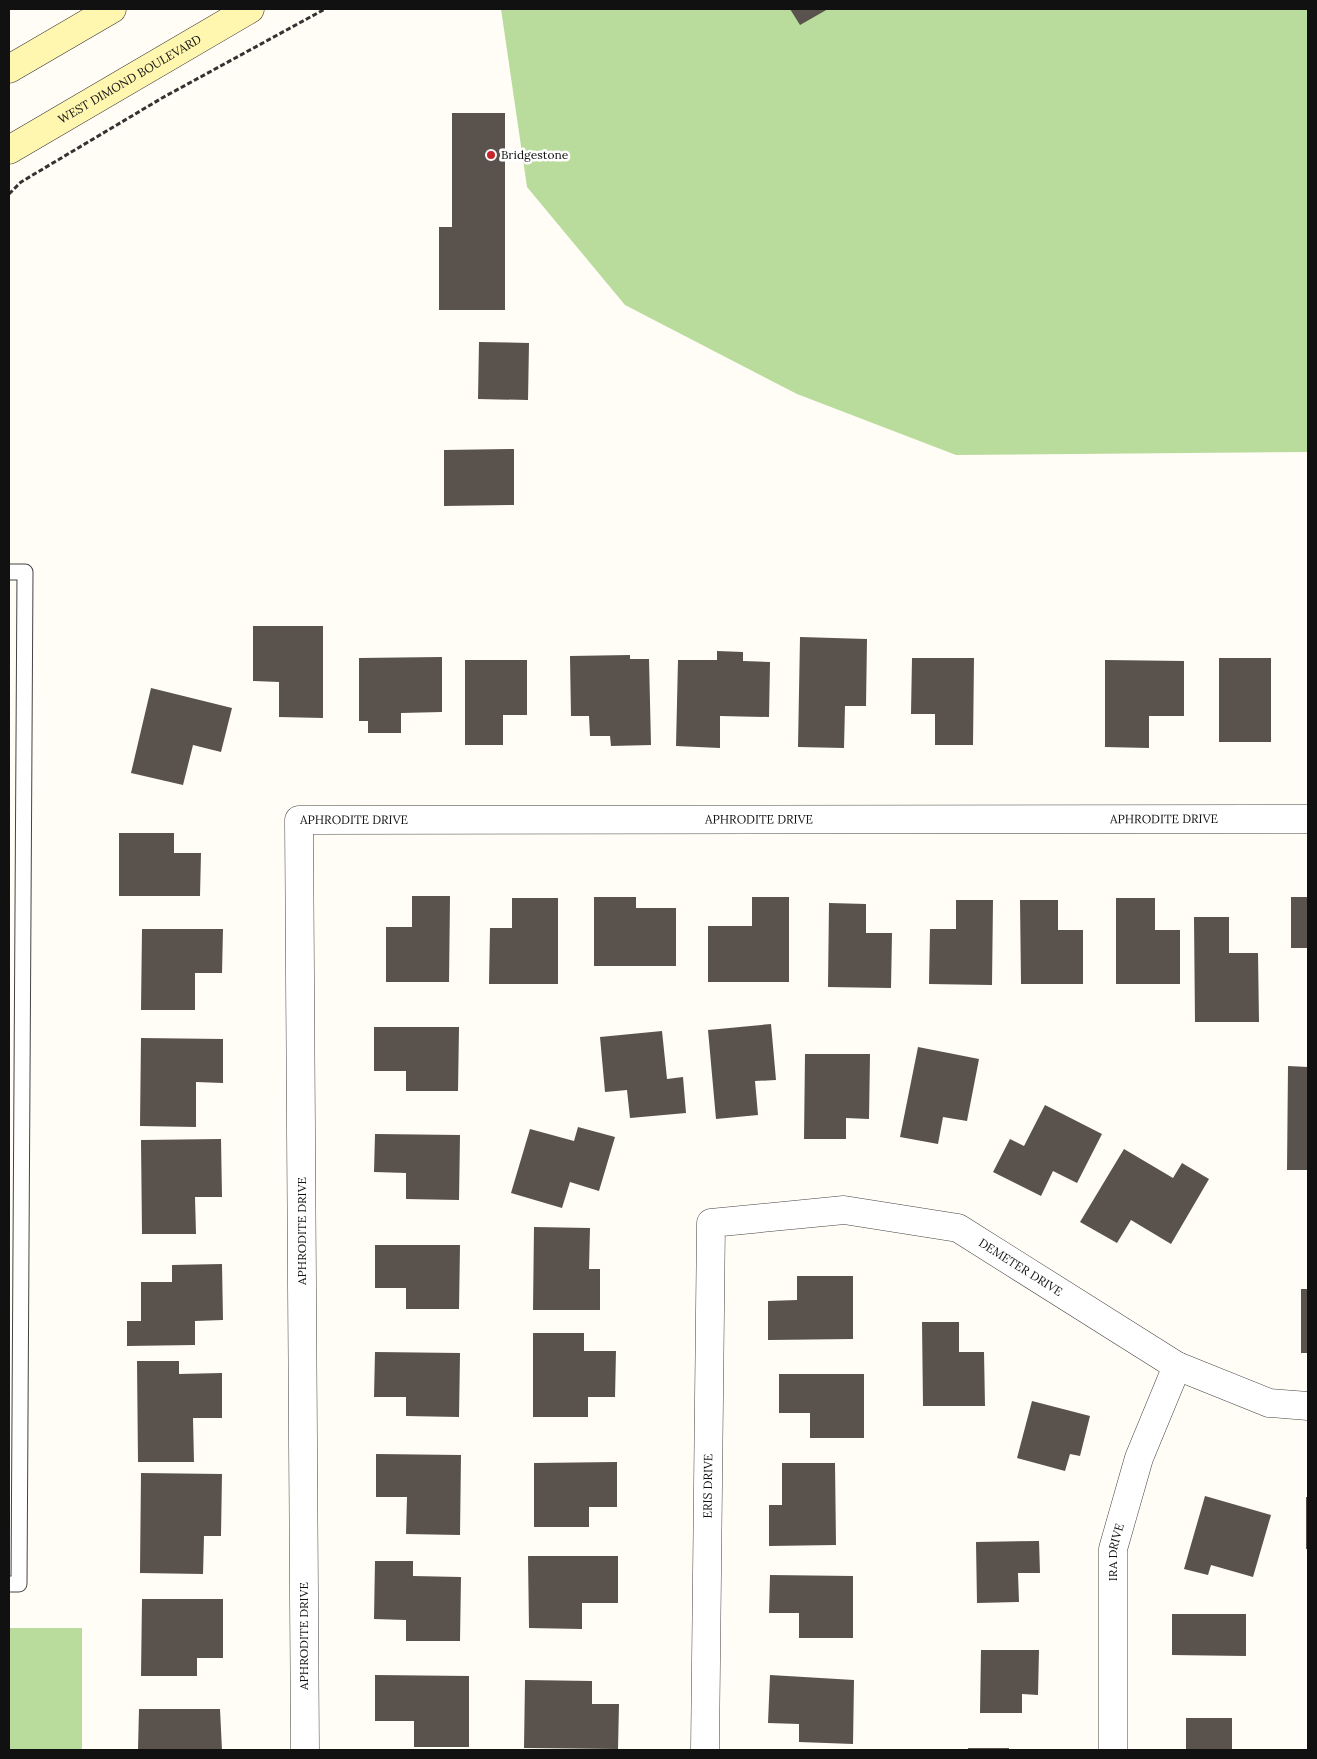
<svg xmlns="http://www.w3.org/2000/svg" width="1317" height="1759" font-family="Lora,serif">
	<rect width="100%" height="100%" fill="#fffdf5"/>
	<path fill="#b9dc9c" d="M501,9h807v443l-352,3 -159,-61 -172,-89 -98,-118z
		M9,1628h73v122h-73z"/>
	<path fill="#5a524d" d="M790,9h38l-28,16z
		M452,113h53v197h-66v-83h13z
		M479,342l50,1 -1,57 -50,-1z
		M514,449v56l-70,1v-56z
		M253,626h70v92l-44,-1v-35l-26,-1z
		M800,637l67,2 -1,67h-21l-1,42 -46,-1z
		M717,651l26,1v9l27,1 -1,55 -49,-1v32l-44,-2 2,-86h39z
		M630,655v4h19l2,86 -40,1 -1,-10h-20l-1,-20h-18l-1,-60z
		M442,657v55l-41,1v20h-33v-12h-9v-63z
		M912,658h62l-1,87h-38v-31h-24z
		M1219,658h52v84h-52z
		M465,660h62v55h-24v30h-38z
		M1105,660l79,1v55h-35v32l-44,-1z
		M151,688l81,20 -11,44 -28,-7 -10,40 -52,-12z
		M119,833h55v20h27l-1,43h-81z
		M412,896h38l-1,86h-63v-55h26z
		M594,897h42v11h40v58h-82z
		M752,897h37v85h-81v-56h44z
		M1291,897h17v51h-17z
		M512,898h46v86h-69l1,-56h22z
		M1116,898h39v32h25v54h-64z
		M956,900h37l-1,85 -63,-1 1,-55h26z
		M1020,900h38v30h25v54h-62z
		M829,903l37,1v29h26l-1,55 -63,-1z
		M1194,917h35v36h29l1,69h-64z
		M142,929h81l-1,44h-27v37h-54z
		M771,1024l5,56 -21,1 3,34 -42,4 -8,-89z
		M374,1027h85l-1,64h-52v-20h-32z
		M662,1031l5,48 16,-2 3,36 -56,5 -3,-28 -22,2 -5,-55z
		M141,1038l82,1v44l-27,-1v45l-56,-1z
		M918,1047l61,12 -12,62 -24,-4 -5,27 -38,-7z
		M805,1054h65l-1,65 -23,-1v21h-42z
		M1288,1066l20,1v103h-21z
		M1045,1105l57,29 -25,49 -24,-12 -12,25 -48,-24 17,-33 14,7z
		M578,1127l37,10 -16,54 -29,-9 -8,26 -51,-15 19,-64 44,12z
		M375,1134l85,1 -1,65 -53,-1v-26l-32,-1z
		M221,1139l1,58h-27l1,37h-54l-1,-94z
		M1124,1149l49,29 9,-15 27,16 -38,65 -40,-24 -14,23 -37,-21z
		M534,1227l56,1 -1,41h11v41h-67z
		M375,1245h85l-1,64h-53v-21h-31z
		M222,1264l1,56 -28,1v24l-68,1v-25h14v-39h31v-17z
		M797,1276h56v63l-85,1v-39l29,-1z
		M1301,1289h7v64h-7z
		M922,1322h37v30h25l1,54h-62z
		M533,1333h51v18h32l-1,46h-27v20h-55z
		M375,1352l85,1 -1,64 -53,-1v-19h-32z
		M137,1361h42v13l43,-1v45h-29l1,44h-56z
		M779,1374h85v64h-54v-25h-31z
		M1032,1401l58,15 -10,40 -10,-2 -5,17 -48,-13z
		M376,1454l85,1 -1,80 -54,-1 1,-37h-31z
		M617,1462v45h-28v20h-55v-64z
		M782,1463h53l1,82 -67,1v-41h13z
		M141,1473l81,1 -1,62h-17l-1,38 -63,-1z
		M1205,1496l66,19 -18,62 -42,-12 -3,10 -24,-6z
		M1306,1497h2v52h-2z
		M1039,1541l1,32h-22l1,29 -42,1 -1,-61z
		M528,1556h90v47h-36v26l-53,-1z
		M375,1561h38v15l48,1 -1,64h-54v-21l-32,-1z
		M770,1575l83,1v62h-54v-25h-30z
		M142,1599h81v59h-26v18h-56z
		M1172,1614h74v42l-74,-1z
		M981,1650h58l-1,45 -16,-1v19h-42z
		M375,1675l94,1v71h-55v-26h-39z
		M770,1675l84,5 -1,64 -54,-2v-18l-31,-1z
		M525,1680l67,1v23h27l-1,45 -94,-1z
		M139,1709h81l2,41h-84z
		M1186,1718h46v32h-46z
		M968,1748h41v2h-41z"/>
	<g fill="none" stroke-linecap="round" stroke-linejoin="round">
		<defs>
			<path id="lane" d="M9,572h16l-6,1012h-10"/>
			<g id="street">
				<path id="s1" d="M305,1750l-6,-930 1009,-1"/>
				<path id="s2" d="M705,1750l6,-527 133,-13 114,18 219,138 92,37 39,3"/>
				<path id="s3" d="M1113,1750v-201l26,-91 38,-92"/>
			</g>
			<g id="secondary">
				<path d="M9,69l103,-60"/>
				<path id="s4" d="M9,150l241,-141"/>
			</g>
		</defs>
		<use href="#lane" stroke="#444" stroke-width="17"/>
		<use href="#street" stroke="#444" stroke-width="29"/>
		<use href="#secondary" stroke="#333" stroke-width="29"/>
		<path stroke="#333" stroke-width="3" stroke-dasharray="5 2.5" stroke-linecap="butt" d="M9,194l12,-12 141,-84 163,-89"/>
		<use href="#lane" stroke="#fff" stroke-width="15"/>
		<use href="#street" stroke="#fff" stroke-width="28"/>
		<use href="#secondary" stroke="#fff6b0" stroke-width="28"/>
	</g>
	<circle fill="#c4262e" stroke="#fff" stroke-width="2" cx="491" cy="155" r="5"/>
	<g text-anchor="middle" stroke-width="5" stroke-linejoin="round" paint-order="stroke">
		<g font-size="12" fill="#111" stroke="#fff">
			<text dy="4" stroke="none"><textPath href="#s4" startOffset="140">WEST DIMOND BOULEVARD</textPath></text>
			<text dy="4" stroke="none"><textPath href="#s1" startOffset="1795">APHRODITE DRIVE</textPath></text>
			<text dy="4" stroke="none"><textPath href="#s1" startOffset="1390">APHRODITE DRIVE</textPath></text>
			<text dy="4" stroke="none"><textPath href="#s1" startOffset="985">APHRODITE DRIVE</textPath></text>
			<text transform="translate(302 1231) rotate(-90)" y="4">APHRODITE DRIVE</text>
			<text dy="4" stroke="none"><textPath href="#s2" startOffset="850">DEMETER DRIVE</textPath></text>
			<text dy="4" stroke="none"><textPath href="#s2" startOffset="264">ERIS DRIVE</textPath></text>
			<text dy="4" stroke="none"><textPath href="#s3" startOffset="198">IRA DRIVE</textPath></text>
			<text transform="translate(304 1636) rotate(-90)" y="4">APHRODITE DRIVE</text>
		</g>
		<g font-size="12" fill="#111" stroke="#fff" text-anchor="start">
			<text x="501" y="159">Bridgestone</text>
		</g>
	</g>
	<rect width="1317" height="1759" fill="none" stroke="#111111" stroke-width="20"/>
</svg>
